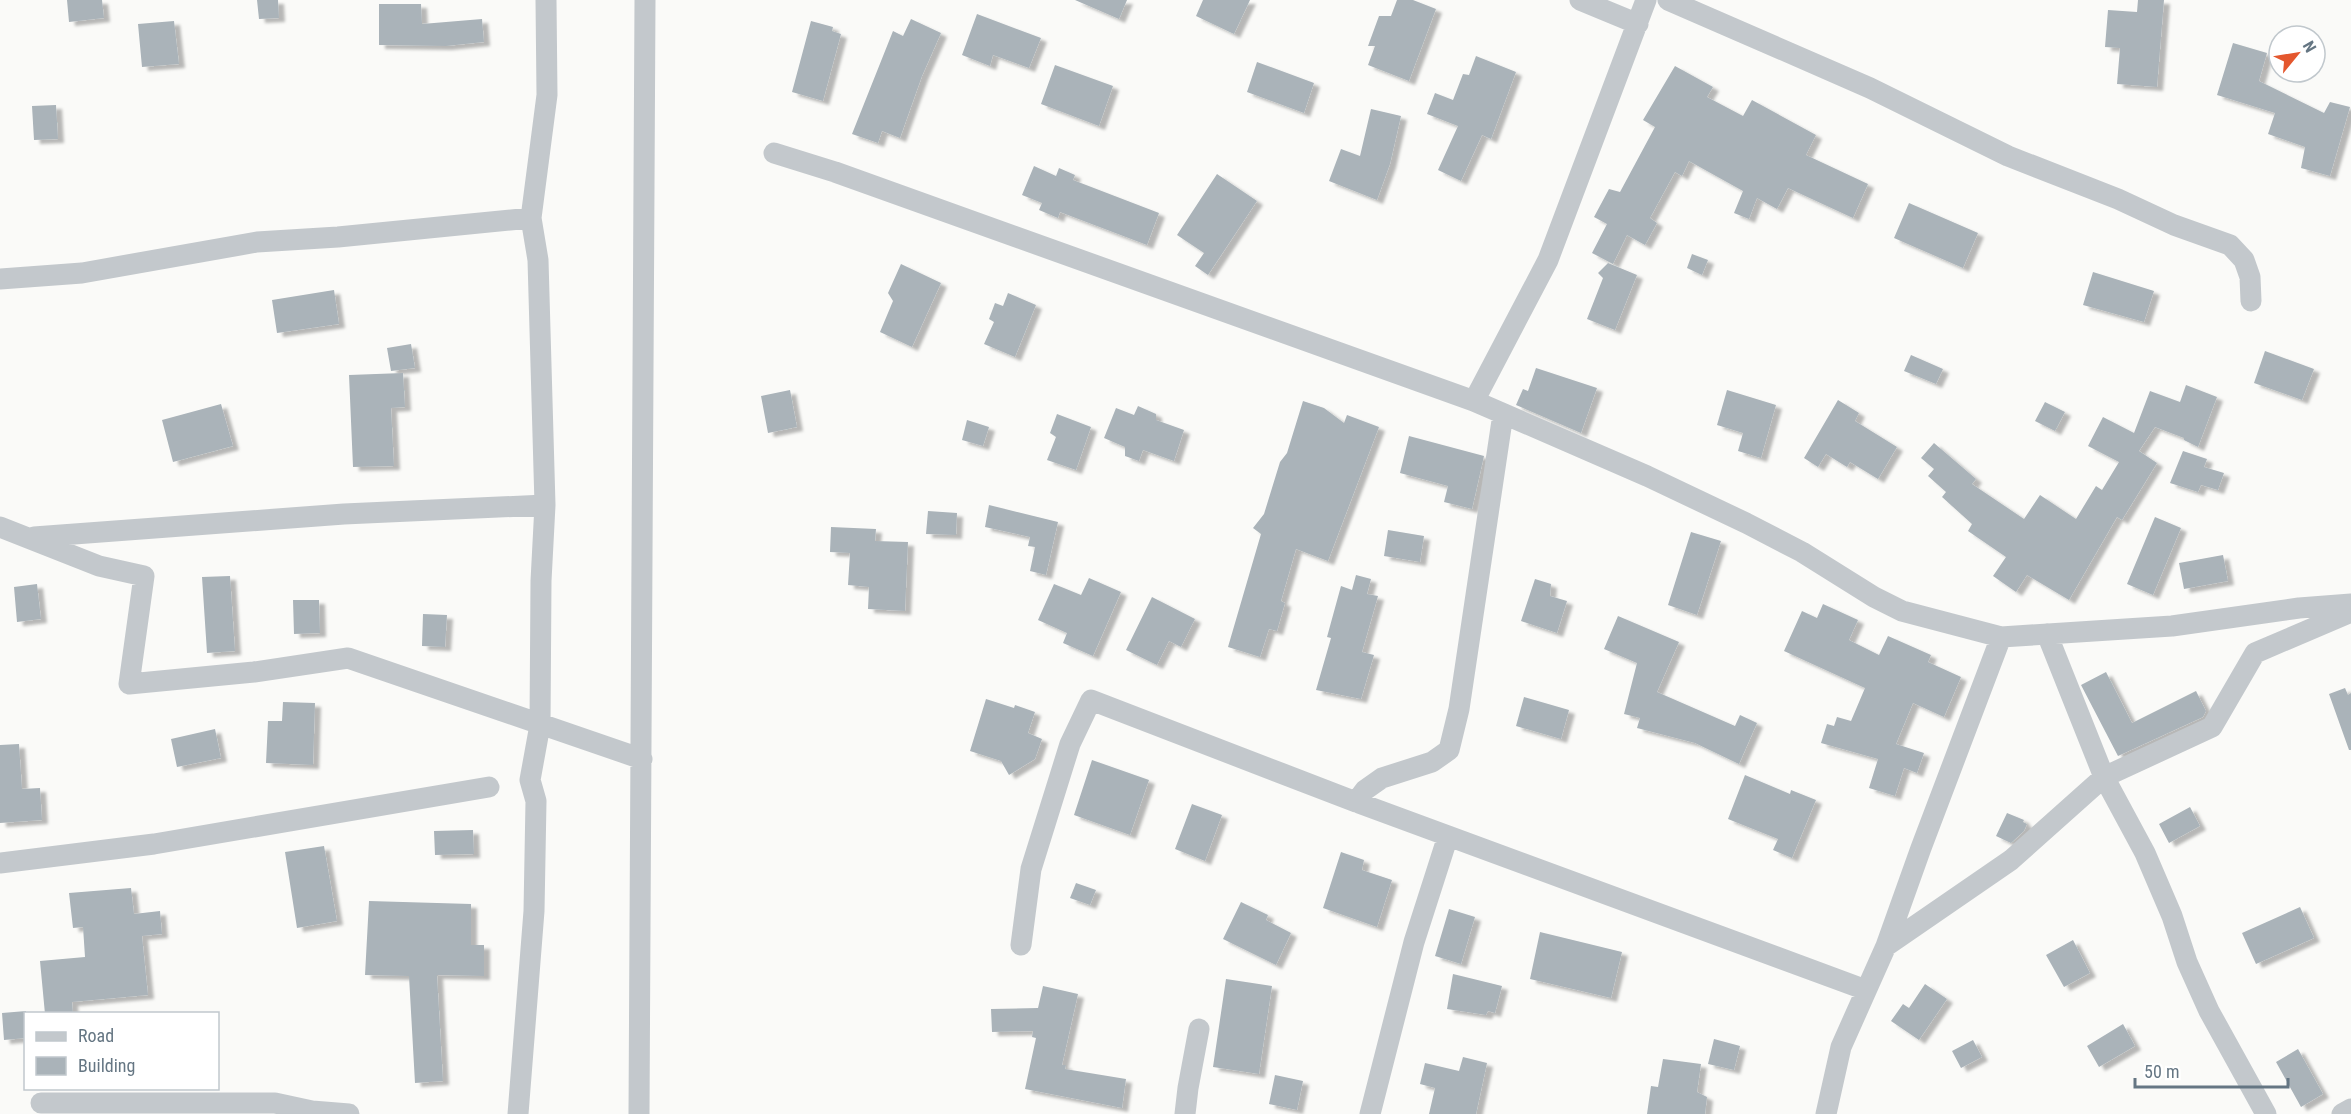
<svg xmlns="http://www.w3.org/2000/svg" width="2351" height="1114" font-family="'Roboto Condensed',sans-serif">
	<defs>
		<filter id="shadow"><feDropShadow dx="6" dy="4" stdDeviation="1.5" flood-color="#0004"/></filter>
	</defs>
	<rect width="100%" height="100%" fill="#fafaf8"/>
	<path fill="#aab3b9" filter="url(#shadow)" d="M67,0h35l2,18 -35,4z
		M257,0h21l1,18 -20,1z
		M1075,0h52l-8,19z
		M1203,0h47l-16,34 -38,-18z
		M1397,0h16l23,9 -27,72 -41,-16 7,-19h-7l11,-30h12z
		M2138,0h26l-7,87 -40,-3 3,-36 -15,-1 3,-37 29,2z
		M379,4h42l1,20 60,-5 2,23 -38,4 -67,-1z
		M977,14l64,24 -12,30 -36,-13 -3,11 -28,-11z
		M911,19l30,14 -19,43 -22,62 -18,-7 -4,12 -26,-9 41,-103 10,5z
		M174,21l5,43 -37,3 -4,-43z
		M811,21l22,6 -1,4 9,3 -18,67 -31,-9z
		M2233,43l34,10 -8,28 65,32 6,-11 20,5 -20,69 -29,-8 4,-21 -37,-13 7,-21 -58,-18z
		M1476,56l40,16 -25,67 -9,-4 -21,46 -23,-11 20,-44 -31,-12 8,-21 18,7 10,-26 6,1z
		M1257,62l57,21 -10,30 -57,-21z
		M1055,65l58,21 -14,40 -58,-22z
		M1675,66l38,21 -6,10 36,19 9,-16 64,35 -10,20 62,29 -15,34 -65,-30 -11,21 -20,-11 -8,21 -15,-6 9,-22 -54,-30 -7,15 -7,-4 -25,46 7,5 -12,22 -18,-10 -14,29 -21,-11 15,-29 -13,-7 15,-28 11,3 35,-65 -12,-7z
		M56,105l2,34 -24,1 -2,-34z
		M1371,109l30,7 -11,48 -13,36 -48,-19 12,-32 19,7z
		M1034,166l22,10 3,-8 16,7 -2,5 86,33 -12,32 -87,-33 -2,6 -19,-8 3,-7 -20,-8z
		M1217,174l40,27 -49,74 -13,-9 9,-13 -27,-18z
		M1909,203l69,30 -15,35 -69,-30z
		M1692,254l16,6 -6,15 -15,-7z
		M1608,263l29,12 -22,55 -28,-11 16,-41 -5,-5z
		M901,264l40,19 -29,64 -32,-15 13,-31 -5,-8z
		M2093,272l61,19 -10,31 -61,-17z
		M334,290l5,34 -62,9 -5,-33z
		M1008,293l28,12 -21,52 -31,-13 10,-22 -5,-3 6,-16 8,3z
		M411,344l4,24 -24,3 -4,-23z
		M2265,351l49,18 -12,31 -48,-17z
		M1911,355l32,14 -7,15 -32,-13z
		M1536,368l61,20 -16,45 -65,-28 7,-16 5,2z
		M403,373l2,34 -14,1 3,58 -41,1 -4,-92z
		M2186,385l31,12 -19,50 -14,-7v-2l-29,-11 -16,24 18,12 -35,57 -5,-3 -48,83 -42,-25 -11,17 -23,-16 13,-19 -38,-26 4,-7 -30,-27 4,-5 -18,-16 6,-7 -13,-11 13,-15 42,36 -4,5 52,35 16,-24 36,24 20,-33 6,4 17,-28 -31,-16 15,-29 31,16 16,-42 30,11z
		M790,390l7,37 -29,6 -7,-37z
		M1727,390l49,15 -15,53 -23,-7 5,-18 -26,-8z
		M1838,400l21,13 -4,8 42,26 -19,32 -28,-17 -3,5 -21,-13 -8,13 -14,-9z
		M1303,401l21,7 20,15 3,-8 32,12 -51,134 -32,-12 -15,52 4,2 -8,28 -8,-2 -9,28 -32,-10 33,-113 -8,-6 11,-14 16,-52 7,-9z
		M2045,402l20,10 -10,19 -20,-10z
		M221,404l12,42 -60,16 -11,-42z
		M1138,406l18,8v6l28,10 -10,31 -31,-11 -4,11 -14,-5v-9l-21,-9 12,-30 18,7z
		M1057,414l34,13 -15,43 -29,-10 9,-23 -6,-4z
		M967,420l22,7 -6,19 -21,-6z
		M1409,436l75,20 -12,53 -28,-7 4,-16 -48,-13z
		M2183,451l24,8 -3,8 20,6 -6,17 -17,-5 -3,7 -28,-9z
		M989,505l69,17 -12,53 -16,-4 5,-24 -7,-1 2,-9 -45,-10z
		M928,511l29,2 -1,22 -30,-1z
		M2155,517l26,11 -28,67 -26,-11z
		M831,527l45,2 -1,12 33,1 -3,69 -37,-2 1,-22 -21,-2 2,-32 -20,-1z
		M1388,530l36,6 -4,26 -36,-6z
		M1691,532l30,9 -24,74 -29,-10z
		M2223,555l5,26 -44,8 -5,-26z
		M1356,575l15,4 -4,15 11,2 -16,56 12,3 -13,44 -45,-9 15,-52 -4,-1 14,-51 11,4z
		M230,576l5,75 -28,2 -5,-76z
		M1089,578l32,14 -28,64 -30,-13 4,-10 -29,-13 16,-36 27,11z
		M1535,579l16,5 -1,12 17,5 -10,32 -36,-12z
		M37,584l4,35 -24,3 -3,-35z
		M1152,597l43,22 -14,28 -12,-6 -12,24 -31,-15z
		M293,600h26l1,33 -26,1z
		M1823,604l35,16 -9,20 30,15 9,-19 43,19 -3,7 33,15 -17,40 -31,-14 -17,41 28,9 -7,20 -13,-5 -9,28 -26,-8 9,-29 -57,-16 6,-19 7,2 3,-9 14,4 14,-33 -81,-37 18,-40 15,7z
		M423,614l24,1 -2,32 -23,-1z
		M1618,616l61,26 -22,50 78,34 5,-11 17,8 -18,41 -44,-21 -58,-15 3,-10 -16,-4 13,-51 -33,-14z
		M2106,672l26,51 64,-32 10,20 -3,6 -85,39 -37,-71z
		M2345,688l3,7 3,-2v57h-2l-20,-56z
		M1524,697l45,13 -8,29 -45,-13z
		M986,699l28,9 1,-3 20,7 -7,21 14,6 -7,20 -26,16 -8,-14 -31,-10z
		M283,702l32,1 -2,62 -47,-2 2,-42h14z
		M215,729l6,29 -44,9 -6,-28z
		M19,744l3,45 18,-1 2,32 -42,3v-78z
		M1092,760l57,20 -19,55 -56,-20z
		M1745,775l45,19 1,-4 25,10 -24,58 -19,-8 5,-11 -50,-20z
		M1192,804l30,11 -17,46 -30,-12z
		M2190,807l10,19 -31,17 -10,-19z
		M2007,813l17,7 -1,2 4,2 -3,7 -13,12 -15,-7z
		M473,830l1,24 -39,1 -1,-24z
		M324,846l13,75 -40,7 -12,-76z
		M1341,852l23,8 -2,10 30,10 -15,47 -54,-19z
		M1076,883l20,7 -6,15 -20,-7z
		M131,888l3,26 26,-3 2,23 -20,2 6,59 -76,7 1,12h-28l-5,-53 45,-4 -2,-30 -10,1 -4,-35z
		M369,901l102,3v41h13v31l-47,-1 6,106 -28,2 -6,-107 -44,-1z
		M1241,902l27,13 -2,5 25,13 -15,32 -53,-26z
		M2300,907l14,31 -58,26 -14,-31z
		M1449,909l26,8 -14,47 -26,-8z
		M1540,932l82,20 -11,46 -81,-19z
		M2073,940l17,33 -26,14 -18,-32z
		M1453,974l49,12 -7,27 -7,-2 -2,4 -39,-6z
		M1226,979l46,7 -13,88 -46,-7z
		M1925,984l22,15 -28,41 -28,-19 12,-17 6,4z
		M1043,986l35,8 -16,71h4l-1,4 61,10 -4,29 -97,-19 11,-51 -4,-1 1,-6 -41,1 -1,-23 47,-1z
		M26,1011v27l-22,2 -2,-27z
		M2123,1024l12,22 -36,21 -12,-21z
		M1714,1039l26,7 -6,24 -26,-6z
		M1973,1040l9,17 -21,11 -9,-17z
		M2298,1049l25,45 -22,13 -25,-45z
		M1463,1057l24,6 -11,51h-47l6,-26 -15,-4 5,-21 34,8z
		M1663,1059l38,5 -4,28 10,5 -2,17h-58l4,-28 7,1z
		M1275,1075l28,6 -6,29 -28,-6z"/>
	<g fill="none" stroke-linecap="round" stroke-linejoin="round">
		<path stroke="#c3c8cc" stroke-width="21" d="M1580,0l58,24
			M1668,0l202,88 138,68 110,43 56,26 56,20 14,15 6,17 1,24
			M774,153l61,19 639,229 173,75 99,47 56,29 72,45 28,14 99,26 171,-11 127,-18 52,-4
			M0,279l82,-6 175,-31 81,-5 193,-19
			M1474,401l74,-141 98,-260
			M0,527l99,39 45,10 -15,108 125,-12 94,-14 294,101
			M34,537l310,-23 201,-9
			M2047,634l57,143 41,76 27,63 15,46 22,49 57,103
			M1356,802l9,-12 17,-12 50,-16 17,-12 10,-41 44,-295
			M0,863l154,-19 335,-57
			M1021,945l10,-76 39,-125 21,-44 265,102 510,188
			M1886,946l125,-86 93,-83 108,-50 43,-74 96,-41
			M41,1103h234l37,8 37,3
			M518,1114l16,-203 2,-110 -6,-21 10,-55 1,-144 4,-76 -7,-245 -7,-42 16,-123 -1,-95
			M639,1114l6,-1114
			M1185,1114l3,-26 11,-59
			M1370,1114l44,-172 34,-106
			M1826,1114l15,-67 45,-101 35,-98 80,-211
			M2342,1114l9,-5"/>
	</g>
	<rect x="24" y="1012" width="195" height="78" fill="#ffffff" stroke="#c1c8cd" stroke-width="1.5"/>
	<rect x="36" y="1032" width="30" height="9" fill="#c3c8cc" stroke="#c1c8cd" stroke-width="1.5"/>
	<text x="78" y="1042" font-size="18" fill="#657683">Road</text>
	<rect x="36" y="1057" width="30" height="18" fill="#aab3b9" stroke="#c1c8cd" stroke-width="1.5"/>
	<text x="78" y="1072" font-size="18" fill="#657683">Building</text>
	<g transform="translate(2297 54) rotate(60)"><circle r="28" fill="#ffffff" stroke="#c1c8cd" stroke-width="1.5"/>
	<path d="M0-4.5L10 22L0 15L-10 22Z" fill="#e4572e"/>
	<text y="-9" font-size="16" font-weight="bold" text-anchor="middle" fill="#657683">N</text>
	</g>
	<path d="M2135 1078v9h153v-9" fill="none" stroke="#657683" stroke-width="3"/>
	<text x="2144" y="1078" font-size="18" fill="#657683" stroke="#ffffff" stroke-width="4.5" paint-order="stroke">50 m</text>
</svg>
